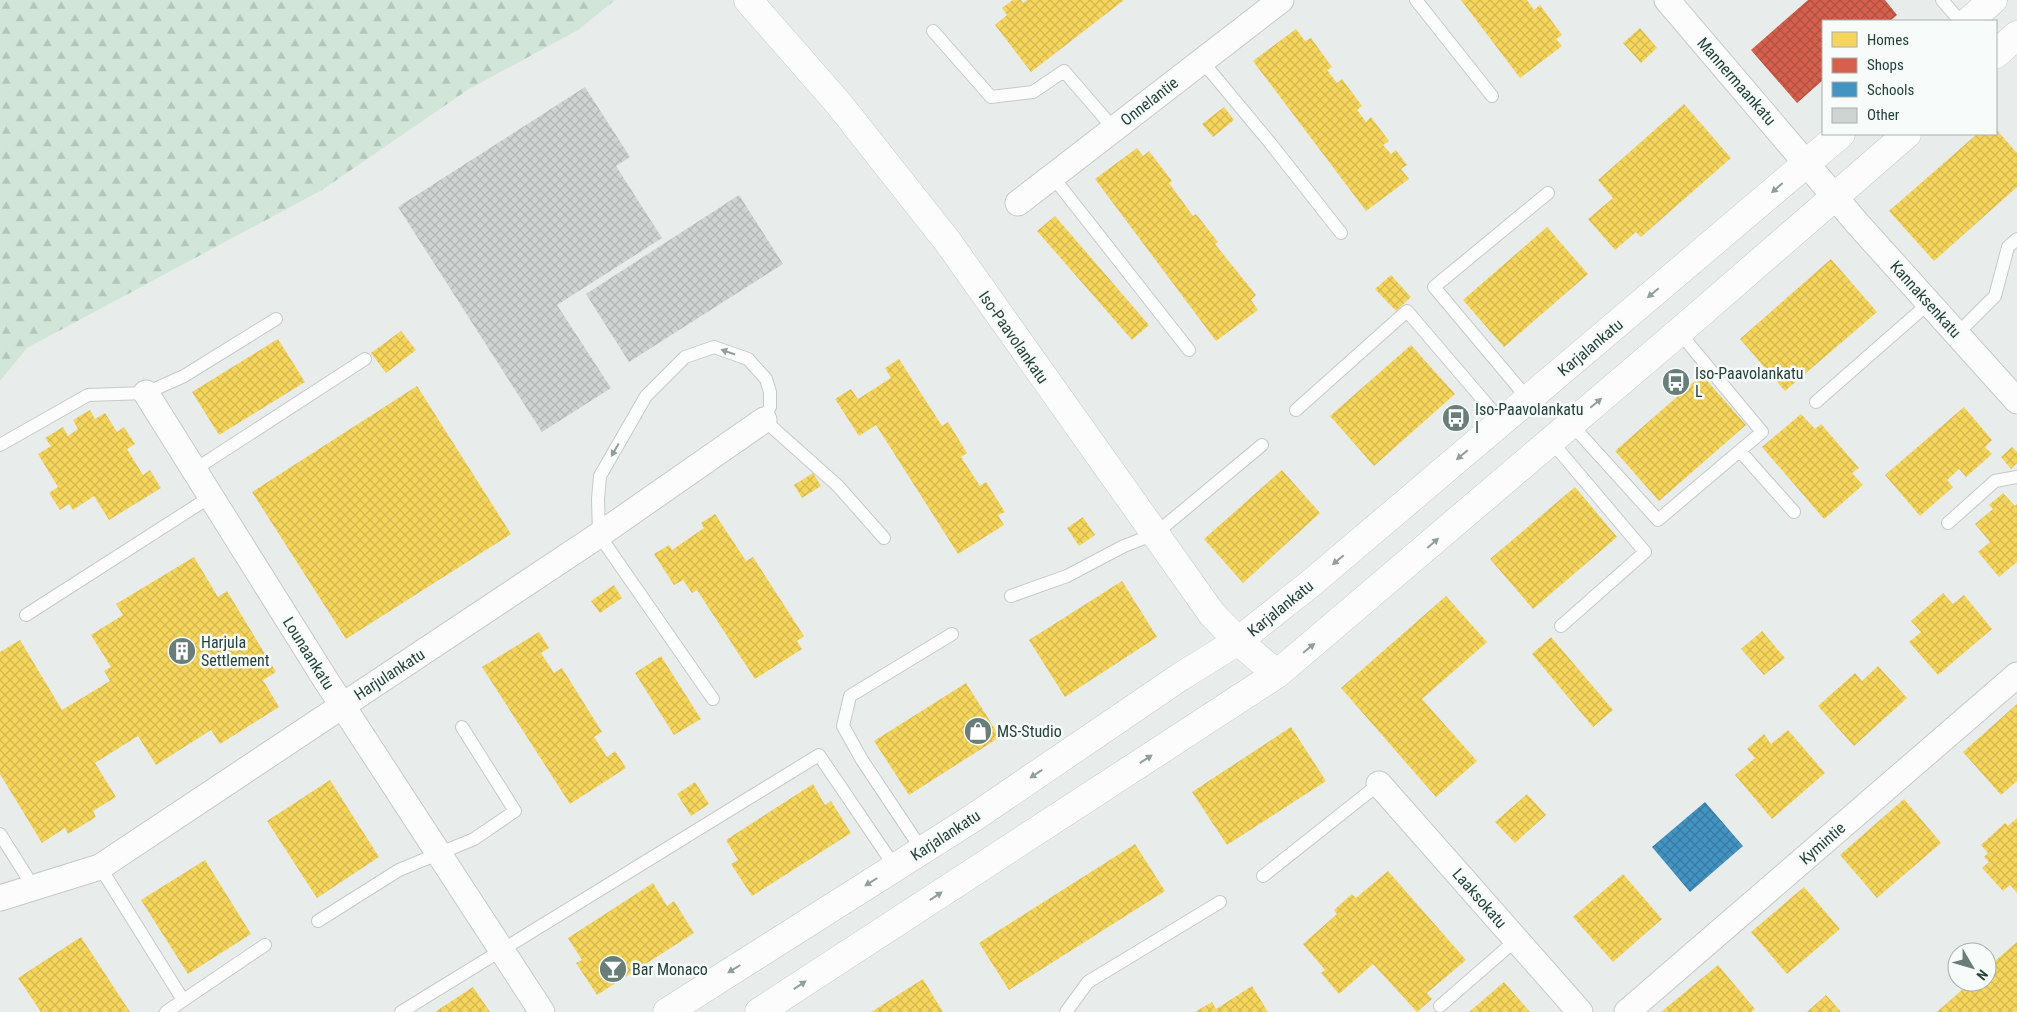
<svg xmlns="http://www.w3.org/2000/svg" width="2017" height="1012" font-family="'Roboto Condensed',sans-serif">
	<defs>
		<pattern id="forest-firs" width="22" height="20" patternUnits="userSpaceOnUse" patternTransform="scale(1.25)"><rect width="22" height="20" fill="#d1e6d8"/><path d="M5 1l3.5 6h-7zM16 11l3.5 6h-7z" fill="#b3c6ba"/></pattern>
		<pattern id="homes-cross-hatch" width="8" height="8" patternUnits="userSpaceOnUse" patternTransform="scale(1.25)"><rect width="8" height="8" fill="#f6d55c"/><path d="M0 0l8 8M0 8l8-8" fill="none" stroke="#d3b851"/></pattern>
		<pattern id="shops-cross-hatch" width="8" height="8" patternUnits="userSpaceOnUse" patternTransform="scale(1.25)"><rect width="8" height="8" fill="#d6604d"/><path d="M0 0l8 8M0 8l8-8" fill="none" stroke="#ad5141"/></pattern>
		<pattern id="schools-cross-hatch" width="8" height="8" patternUnits="userSpaceOnUse" patternTransform="scale(1.25)"><rect width="8" height="8" fill="#4393c3"/><path d="M0 0l8 8M0 8l8-8" fill="none" stroke="#387a9f"/></pattern>
		<pattern id="building-cross-hatch" width="8" height="8" patternUnits="userSpaceOnUse" patternTransform="scale(1.25)"><rect width="8" height="8" fill="#cfd4d2"/><path d="M0 0l8 8M0 8l8-8" fill="none" stroke="#b2b7b5"/></pattern>
	</defs>
	<rect width="100%" height="100%" fill="#e8edeb"/>
	<path fill="url(#forest-firs)" d="M0,0h615l-37,30 -109,59 -147,101 -295,158 -27,33z"/>
	<path fill="url(#homes-cross-hatch)" d="M1013,0h8l2,3 4,-3h97l-93,72 -36,-47 12,-10 -5,-7z
		M1461,0h66l7,10 6,-5 22,30 -6,4 6,7 -42,32z
		M1640,28l17,20 -16,15 -18,-20z
		M1296,29l9,12 6,-3 21,29 -5,3 10,13 5,-4 20,27 -5,4 9,12 5,-5 18,24 -6,4 8,9 5,-4 11,15 -6,4 8,10 -43,32 -113,-150z
		M1684,104l47,54 -90,79 -5,-5 -21,18 -27,-31 25,-21 -15,-18z
		M1224,107l10,13 -21,17 -11,-13z
		M1996,129l21,24v34l-83,74 -45,-50 88,-77h19z
		M1137,148l6,8 6,-5 23,30 -3,2 24,33 3,-2 22,28 -3,2 41,51 -5,5 7,10 -42,31 -121,-162z
		M1055,216l94,109 -17,15 -95,-109z
		M1547,227l41,47 -84,73 -41,-47z
		M1831,259l46,53 -92,79 -45,-52z
		M1391,275l20,22 -15,14 -21,-22z
		M401,331l15,19 -30,23 -15,-20z
		M278,339l27,43 -86,53 -27,-43z
		M1411,345l44,49 -81,72 -44,-50z
		M899,359l43,67 6,-4 19,31 -6,4 19,29 6,-4 19,30 -7,3 6,10 -46,29 -82,-129 -17,11 -24,-37 16,-10 7,10 33,-21 -6,-10z
		M1702,375l44,50 -87,76 -44,-50z
		M417,386l94,148 -165,105 -94,-147z
		M1964,407l28,33 -7,7 7,7 -26,23 -7,-8 -12,11 6,7 -33,29 -35,-41z
		M90,410l5,9 10,-6 12,19 7,-5 11,17 -8,5 16,26 7,-5 11,18 -52,32 -15,-24 -21,14 -4,-6 -9,6 -11,-17 9,-6 -20,-33 13,-8 -6,-8 18,-11 5,9 10,-7 -5,-9z
		M1801,414l14,15 6,-5 38,44 -7,5 11,12 -39,34 -62,-72z
		M2012,447l5,5v11l-6,6 -10,-12z
		M1282,470l38,43 -77,70 -39,-44z
		M813,473l8,13 -19,12 -8,-13z
		M1575,487l42,50 -84,72 -43,-50z
		M2003,493l12,13 2,-2v58l-18,15 -21,-25 12,-10 -15,-18 18,-15 -4,-4z
		M715,514l31,47 7,-4 51,79 -7,5 5,8 -47,30 -58,-89 -5,3 -9,-13 -9,5 -20,-31 15,-9 3,5 32,-22 -3,-5z
		M1083,517l12,18 -16,11 -12,-18z
		M194,557l24,40 9,-6 49,81 -13,8 16,27 -59,37 -9,-14 -55,35 -18,-29 -43,27 21,34 -23,14 3,6 -28,17 -3,-6 -23,15 -42,-69v-122l20,-12 42,70 48,-29 -6,-10 7,-4 -20,-32 32,-20 -7,-11z
		M1122,581l35,56 -92,60 -36,-57z
		M614,585l8,13 -22,15 -9,-12z
		M1943,593l10,11 11,-9 28,34 -54,46 -29,-33 12,-10 -10,-11z
		M1446,596l41,46 -65,57 55,62 -41,36 -95,-109z
		M1762,631l23,27 -21,17 -23,-26z
		M539,632l10,16 -8,5 13,20 8,-5 40,64 -8,5 13,20 8,-6 11,17 -56,36 -88,-137z
		M1551,637l62,73 -20,17 -61,-73z
		M661,656l40,63 -27,16 -39,-62z
		M1878,666l29,32 -53,48 -36,-40 37,-33 7,8z
		M966,683l34,54 -91,58 -35,-54z
		M2017,704v77l-16,14 -38,-43z
		M1291,727l35,54 -99,64 -35,-53z
		M1788,730l37,43 -53,46 -37,-44 20,-17 -8,-9 17,-15 7,10z
		M330,780l49,77 -62,41 -50,-77z
		M695,782l14,22 -18,12 -14,-22z
		M813,784l12,21 6,-4 20,32 -99,63 -21,-32 7,-4 -12,-20z
		M1527,794l19,21 -31,28 -20,-21z
		M1904,799l37,44 -64,55 -37,-43z
		M2017,818v75l-7,-8 -7,6 -21,-23 7,-6 -5,-5 4,-4 -7,-8 24,-22 3,3z
		M1135,844l30,47 -156,99 -30,-47z
		M205,860l46,74 -63,40 -47,-74z
		M1388,871l78,89 -39,33 5,6 -15,13 -44,-48 -34,30 -18,-21 4,-3 -22,-26 34,-30 -3,-4 18,-16 4,4z
		M1623,874l39,45 -49,43 -40,-45z
		M653,883l14,23 7,-5 20,32 -97,62 -21,-32 6,-3 -14,-22z
		M1804,887l36,42 -53,45 -36,-42z
		M81,937l49,75h-89l-23,-34z
		M2017,942v70h-80l34,-30h16v-14z
		M1718,965l37,44 -4,3h-90z
		M923,979l20,33h-72z
		M1504,982l26,30h-61z
		M1252,986l16,26h-73l17,-10 4,7z
		M473,987l17,25h-55z
		M1826,995l15,17h-34z"/>
	<path fill="url(#shops-cross-hatch)" d="M1808,0h77l12,15 -7,6h-67v59l-26,23 -46,-53z"/>
	<path fill="url(#schools-cross-hatch)" d="M1705,802l38,44 -53,46 -38,-45z"/>
	<path fill="url(#building-cross-hatch)" d="M585,87l45,70 -14,9 46,72 -105,67 54,83 -69,44 -144,-225z
		M739,195l44,69 -154,98 -43,-68z"/>
	<g fill="none" stroke-linecap="round" stroke-linejoin="round">
		<defs>
			<path id="service" d="M1416,0l76,96
				M1942,0l18,21
				M933,31l58,66 42,-5 31,-21 50,58
				M1202,61l69,83 70,89
				M1053,177l136,173
				M1957,334l38,-38 13,-49 9,-8
				M1528,399l-94,-112 114,-94
				M1816,402l113,-99
				M1296,410l111,-99 95,111
				M1571,424l87,96 104,-88 -83,-100
				M1551,441l94,111 -84,74
				M0,445l88,-50 58,-2 38,-17 92,-57
				M1740,451l54,61
				M194,470l171,-111
				M1948,523l47,-42 22,-4
				M1011,596l56,-20 57,-30 31,-12 107,-89
				M26,615l184,-118
				M713,699l-114,-164 -1,-36 2,-23 46,-80 39,-39 29,-10 34,12 18,20 4,13v15l-6,13 74,66 46,52
				M0,834l34,54
				M922,850l-60,-90 -19,-34 7,-30 102,-62
				M100,867l83,133
				M1263,876l116,-92
				M318,921l81,-51 75,-31 41,-28 -53,-84
				M1440,1006l76,-66
				M166,1012l99,-67
				M401,1012l418,-257 76,112
				M1066,1012l22,-30 132,-80"/>
			<path id="minor" d="M1667,0l190,223 160,178
				M1018,203l263,-203
				M146,393l181,289 215,330
				M1379,784l201,228
				M0,898l100,-31 499,-332 165,-115
				M1627,1012l390,-337"/>
			<path id="secondary" d="M748,0l91,104 109,138 264,372 26,27 39,33
				M1969,21l24,-21
				M1996,54l21,-19
				M667,1012l306,-194 207,-141 58,-36 72,-57 531,-450
				M759,1012l518,-338 402,-342 228,-198"/>
		</defs>
		<use href="#service" stroke="#c5cac8" stroke-width="14"/>
		<use href="#minor" stroke="#c5cac8" stroke-width="27"/>
		<use href="#secondary" stroke="#c3cbc8" stroke-width="29"/>
		<use href="#service" stroke="#fcfcfc" stroke-width="12"/>
		<use href="#minor" stroke="#fcfcfc" stroke-width="25"/>
		<use href="#secondary" stroke="#fcfcfc" stroke-width="28"/>
	</g>
	<defs><path id="oneway-solid" d="M-6-.8H1V-3.2L6.5 0L1 3.2V.8H-6Z" transform="scale(1.25)"/></defs>
	<g fill="#909f9b">
		<use href="#oneway-solid" transform="translate(1777 188) rotate(139)"/>
		<use href="#oneway-solid" transform="translate(1653 293) rotate(140)"/>
		<use href="#oneway-solid" transform="translate(728 352) rotate(-161)"/>
		<use href="#oneway-solid" transform="translate(1596 403) rotate(-40)"/>
		<use href="#oneway-solid" transform="translate(615 450) rotate(120)"/>
		<use href="#oneway-solid" transform="translate(1462 455) rotate(140)"/>
		<use href="#oneway-solid" transform="translate(1433 543) rotate(-41)"/>
		<use href="#oneway-solid" transform="translate(1338 560) rotate(140)"/>
		<use href="#oneway-solid" transform="translate(1309 648) rotate(-39)"/>
		<use href="#oneway-solid" transform="translate(1146 759) rotate(-33)"/>
		<use href="#oneway-solid" transform="translate(1036 774) rotate(146)"/>
		<use href="#oneway-solid" transform="translate(871 882) rotate(148)"/>
		<use href="#oneway-solid" transform="translate(936 896) rotate(-33)"/>
		<use href="#oneway-solid" transform="translate(734 969) rotate(148)"/>
		<use href="#oneway-solid" transform="translate(800 985) rotate(-33)"/>
	</g>
	<defs>
		<symbol id="bus-disc" viewBox="-11 -11 22 22"><circle r="9.5" fill="#697e78" stroke="#f7fbf9"/><path d="M-5-6H5V4H4V6H2V4H-2V6H-4V4H-5ZM-3.5-4V0h7V-4ZM-3.5 1.2v1.5H-2V1.2ZM2 1.2v1.5H3.5V1.2Z" fill="#fff"/></symbol>
		<symbol id="building-disc" viewBox="-11 -11 22 22"><circle r="9.5" fill="#697e78" stroke="#f7fbf9"/><path d="M-4-6H4V6H1V3H-1V6H-4ZM-2.5-4.3h1.7v1.8h-1.7ZM.8-4.3h1.7v1.8H.8ZM-2.5-1h1.7V.8h-1.7ZM.8-1h1.7V.8H.8Z" fill="#fff"/></symbol>
		<symbol id="shop-disc" viewBox="-11 -11 22 22"><circle r="9.5" fill="#697e78" stroke="#f7fbf9"/><path d="M-5-2.5h2.3a2.7 3.5 0 0 1 5.4 0H5L5.5 6h-11ZM-1.5-2.5h3a1.5 2.3 0 0 0-3 0Z" fill="#fff"/></symbol>
		<symbol id="bar-disc" viewBox="-11 -11 22 22"><circle r="9.5" fill="#697e78" stroke="#f7fbf9"/><path d="M-6-5H6L.8 .8V4.5H3.5V6h-7V4.5H-.8V.8Z" fill="#fff"/></symbol>
	</defs>
	<g fill-rule="evenodd">
		<use href="#bus-disc" x="1660" y="366" width="32" height="32"/>
		<use href="#bus-disc" x="1440" y="402" width="32" height="32"/>
		<use href="#building-disc" x="166" y="635" width="32" height="32"/>
		<use href="#shop-disc" x="962" y="715" width="32" height="32"/>
		<use href="#bar-disc" x="597" y="953" width="32" height="32"/>
	</g>
	<g text-anchor="middle" stroke-width="5" stroke-linejoin="round" paint-order="stroke">
		<g font-size="16" fill="#24423a" stroke="#f7fbf9">
			<text transform="translate(1737 81) rotate(49)" y="6">Mannermaankatu</text>
			<text transform="translate(1149 101) rotate(-38)" y="6">Onnelantie</text>
			<text transform="translate(1926 299) rotate(48)" y="6">Kannaksenkatu</text>
			<text transform="translate(1014 337) rotate(55)" y="6">Iso-Paavolankatu</text>
			<text transform="translate(1590 347) rotate(-40)" y="6">Karjalankatu</text>
			<text transform="translate(1280 608) rotate(-39)" y="6">Karjalankatu</text>
			<text transform="translate(309 653) rotate(58)" y="6">Lounaankatu</text>
			<text transform="translate(389 674) rotate(-33)" y="6">Harjulankatu</text>
			<text transform="translate(945 835) rotate(-33)" y="6">Karjalankatu</text>
			<text transform="translate(1822 843) rotate(-41)" y="6">Kymintie</text>
			<text transform="translate(1480 898) rotate(49)" y="6">Laaksokatu</text>
		</g>
		<g font-size="16" fill="#24423a" stroke="#f7fbf9" text-anchor="start">
			<text x="1695" y="379">Iso-Paavolankatu<tspan x="1695" dy="18">L</tspan></text>
			<text x="1475" y="415">Iso-Paavolankatu<tspan x="1475" dy="18">I</tspan></text>
			<text x="201" y="648">Harjula<tspan x="201" dy="18">Settlement</tspan></text>
			<text x="997" y="737">MS-Studio</text>
			<text x="632" y="975">Bar Monaco</text>
		</g>
	</g>
	<rect x="1822" y="20" width="175" height="115" fill="#f7fbf9" stroke="#a3b1ad"/>
	<rect x="1832" y="32" width="25" height="15" fill="#f6d55c" stroke="#a3b1ad"/>
	<text x="1867" y="45" font-size="15" fill="#24423a">Homes</text>
	<rect x="1832" y="58" width="25" height="15" fill="#d6604d" stroke="#a3b1ad"/>
	<text x="1867" y="70" font-size="15" fill="#24423a">Shops</text>
	<rect x="1832" y="82" width="25" height="15" fill="#4393c3" stroke="#a3b1ad"/>
	<text x="1867" y="95" font-size="15" fill="#24423a">Schools</text>
	<rect x="1832" y="108" width="25" height="15" fill="#cfd4d2" stroke="#a3b1ad"/>
	<text x="1867" y="120" font-size="15" fill="#24423a">Other</text>
	<g transform="translate(1972 967) rotate(128)"><circle r="24" fill="#f7fbf9" stroke="#a3b1ad"/>
	<path d="M0-4L9 19L0 12L-9 19Z" fill="#697e78"/>
	<text y="-8" font-size="14" font-weight="bold" text-anchor="middle" fill="#24423a">N</text>
	</g>
</svg>
